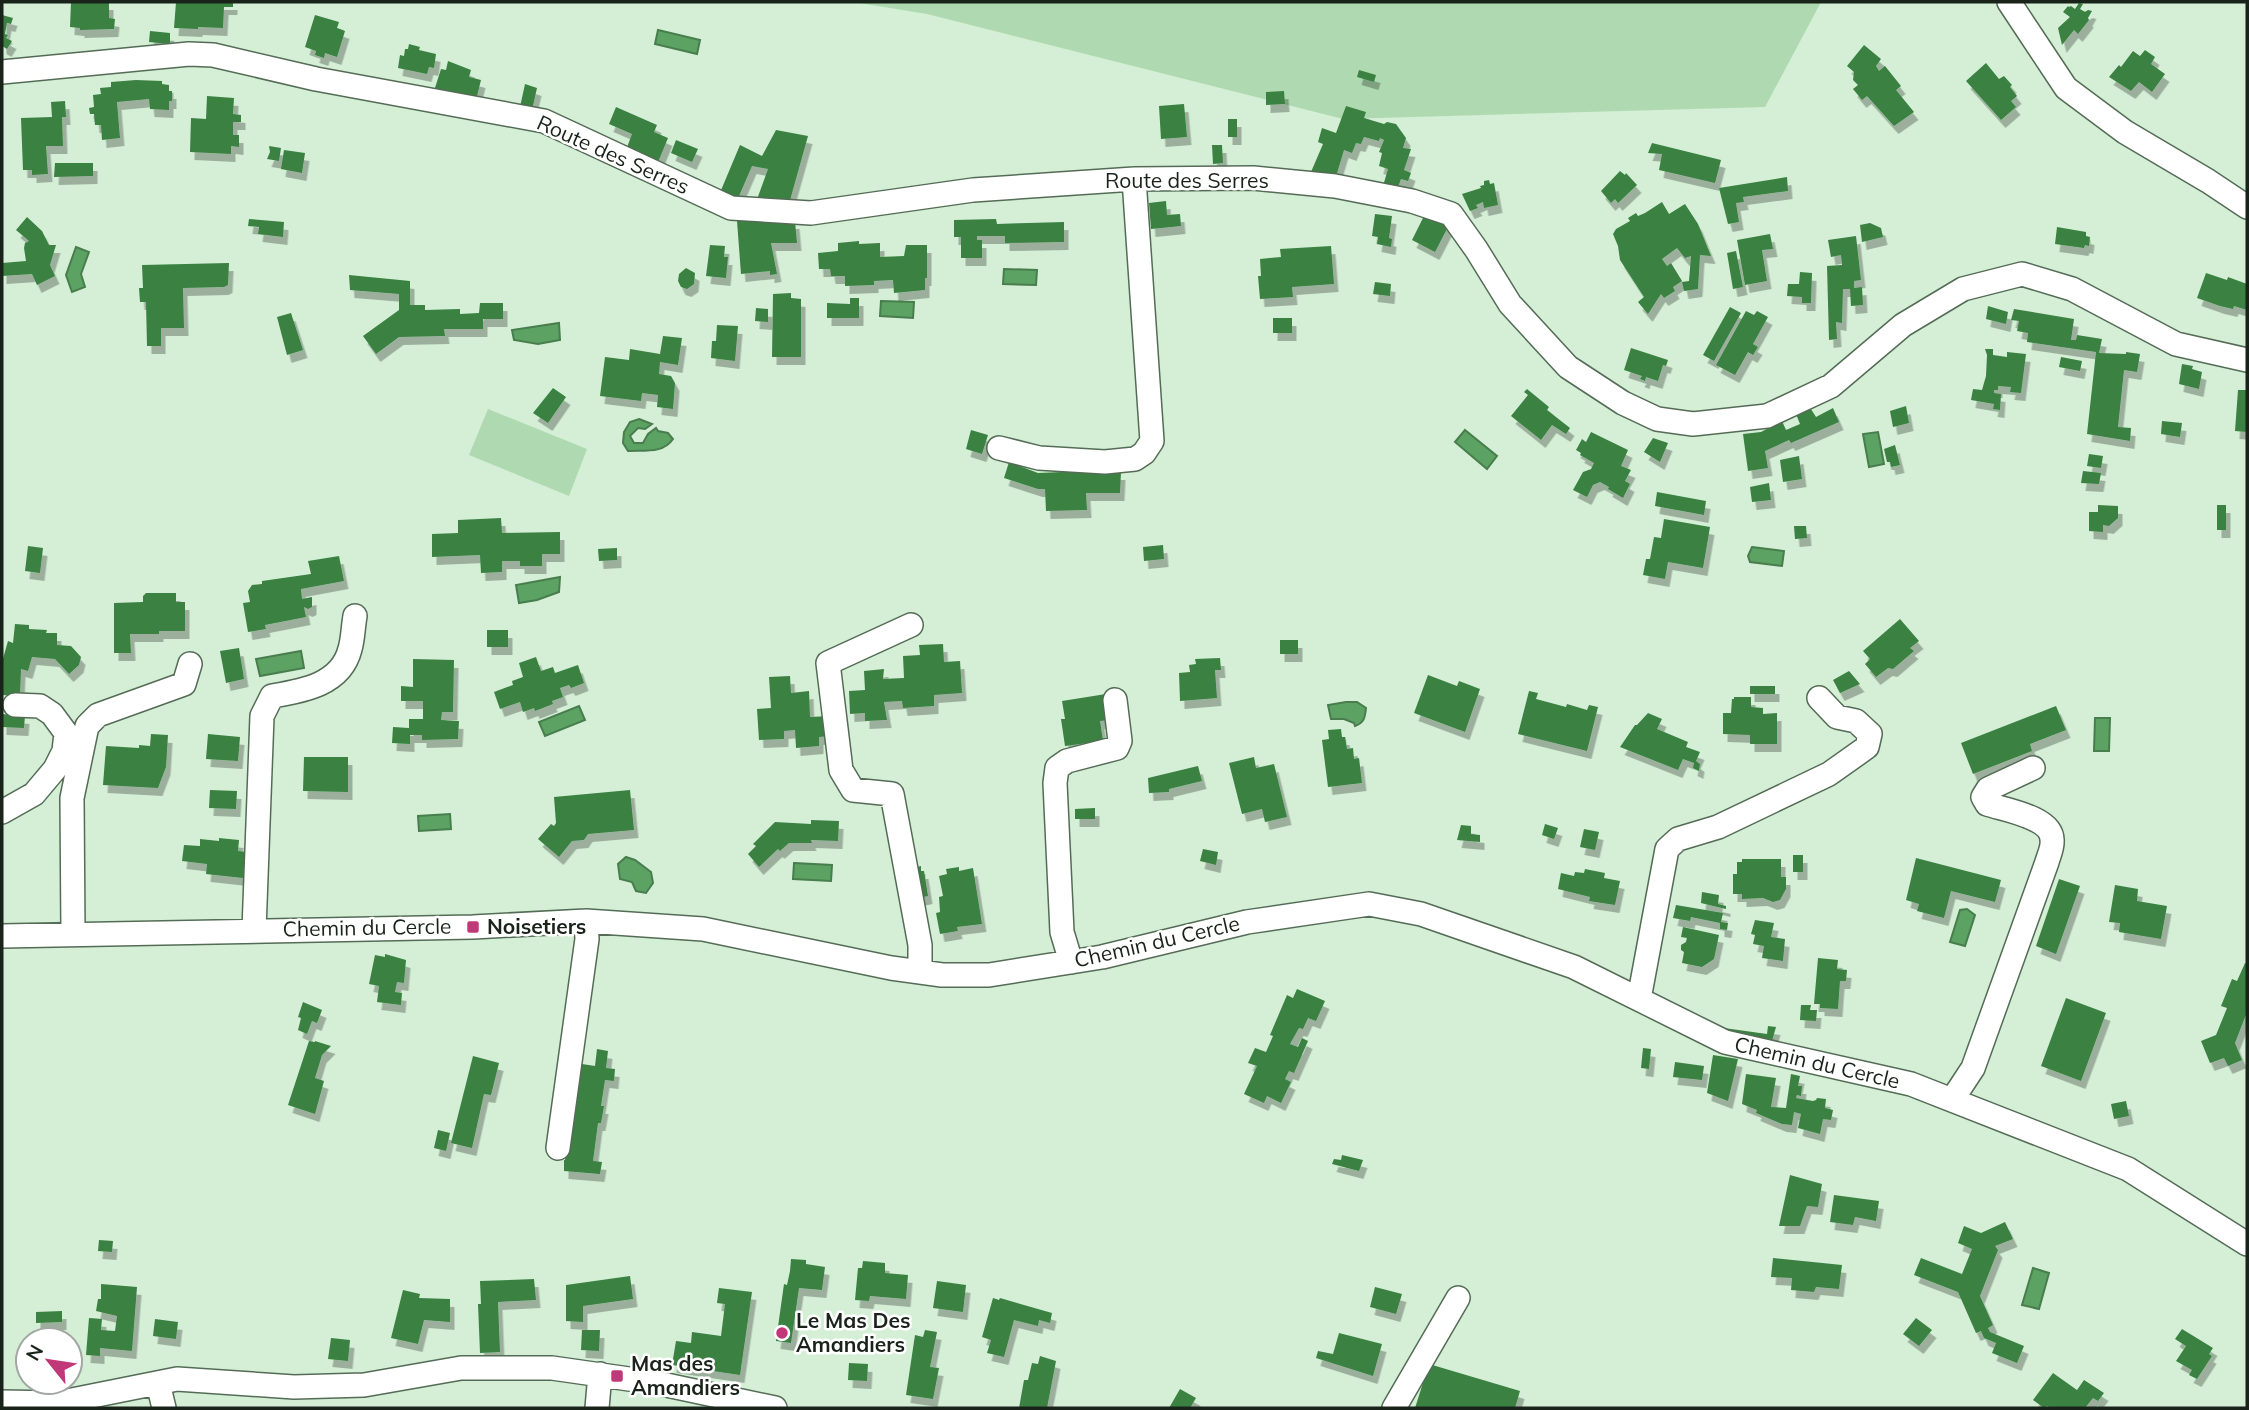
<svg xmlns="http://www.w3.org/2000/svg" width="2249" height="1410" font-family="Mulish,sans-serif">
	<defs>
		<filter id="shadow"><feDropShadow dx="4.5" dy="8" stdDeviation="0" flood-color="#0004"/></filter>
	</defs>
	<rect width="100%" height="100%" fill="#d4efd5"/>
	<path fill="#afdab1" d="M853,2h968l-56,105 -422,12 -416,-105z
		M488,409l99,40 -18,47 -100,-41z"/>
	<path fill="#5ca363" stroke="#487d4d" stroke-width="2" d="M658,30l42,10 -3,14 -42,-10z
		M76,247l13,5 -8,22 4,13 -13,5 -6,-17z
		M1004,269l33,1 -1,15 -33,-1z
		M881,301l33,1 -1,16 -33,-2z
		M559,323l1,17 -22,4 -24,-4 -2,-10z
		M639,419l13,5 -7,5 -7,-1 -8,8 4,7h9l5,-9 8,-6 2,3 10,2 5,6c-10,15 -29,11 -45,12l-5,-8 1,-11 6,-10z
		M1465,430l32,26 -10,13 -32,-27z
		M1878,432l6,32 -15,3 -6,-33z
		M1752,547l32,4 -2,15 -32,-4 -2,-6z
		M560,577l-1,15 -22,8 -18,3 -3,-18z
		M301,651l3,17 -44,8 -4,-17z
		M1346,702h11l9,6c-1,10 -2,15 -11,18l-1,-3 -10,-4h-13l-3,-14z
		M579,706l6,14 -40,16 -6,-14z
		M2095,718h15l-1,33h-15z
		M450,814l1,15 -32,2 -1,-15z
		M626,857l9,3 16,12 2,11 -7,10 -10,-2 -4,-9 -12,-3 -2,-15z
		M794,863l38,2 -1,16 -38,-2z
		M1967,909l8,6 -10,31 -15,-4 10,-32z
		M2033,1268l16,5 -10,36 -17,-4z"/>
	<path fill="#3a8143" filter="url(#shadow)" d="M71,2h38v16l6,1 -1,10 -34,1v-2l-10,-1z
		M176,2h57v5h-9l-1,21 -25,-1v2l-24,-1z
		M2079,3l4,1 -3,5 5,3 3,-2 4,1 -4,7 1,2 -11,14 -4,-4 -12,15 -4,-17 12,-11 -7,-5 5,-6 1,1 2,-1 4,3z
		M2,15l11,3 -2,6 -4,-1 -2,11 3,1 -2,3 6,3 -5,8 -5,-3z
		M315,15l24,7 -2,6 8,3 -8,26 -12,-4 -1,5 -9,-3 1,-4 -11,-4z
		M150,31l20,2v11l-21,-2z
		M409,44l11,3 -1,3 17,4 -2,14 -5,-1 -2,7 -29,-6 2,-13 4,1 1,-7h3z
		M1864,45l17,14 -5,7 3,5 6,-5 16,20 -5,4 18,22 -20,14 -27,-30 -5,4 -9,-11 5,-4 -5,-5 1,-8 -7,-6z
		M2145,50l10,7 -4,7 14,10 -13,18 -13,-10 -8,9 -22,-14 10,-12 2,2 12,-16 7,5z
		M448,61l23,9 -2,7 12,3 -5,20 -42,-9 7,-22 5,1z
		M1986,63l13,16 5,-3 8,9 -2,2 7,9 -6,5 5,6 -15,13 -35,-39z
		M1359,70l17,5 -2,7 -17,-5z
		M136,80l26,1v3l7,1v6h3v10h-3v9l-19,-1 -1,-10 -32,3 3,36 -18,2 -1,-15h-6l-1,-11h-4l-1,-6 5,-1 -1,-12 8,-1 -1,-6 11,-1v-5z
		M525,84l12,4 -5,22 -12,-3z
		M1284,91l1,13 -19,1v-13z
		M207,96l27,2 -1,16 8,1v7h-8v13h6v12l-8,-1v8l-41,-2 1,-34 15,1z
		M65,101l1,16h-4l1,29h-17l2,28 -16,1v-5h-9l-2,-52 31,-1 -1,-15z
		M1184,104l3,33 -26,2 -2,-33z
		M1346,106l20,6 -2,6 20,6 3,-2 9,2 10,14 -3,10 8,1 -7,21 7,3 -3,8 -7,-2 -4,11 -14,-4 5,-17 -9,-3 3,-13 -3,-1 5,-12 -4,-2 -1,3 -15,-4 -3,7 -5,-1 -4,10 -8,-3 -9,30 -24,-8 12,-28 -5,-2 4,-14 14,5z
		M616,107l41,18 -3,7 14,6 -12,29 -30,-17 6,-16 -23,-10z
		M1228,119h9v18h-9z
		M776,130l32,6 -21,75 -32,-6 13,-36 -16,-3 -16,37 -17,-8 21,-50 22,11z
		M676,140l22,9 -6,13 -21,-9z
		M1652,143l69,17 -6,23 -56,-13 3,-16 -14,-1z
		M1212,145h10l1,18 -10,1z
		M269,146l12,2 -2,13 -12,-2 3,-7z
		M284,150l21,3 -3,20 -21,-4z
		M55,163h38v13l-39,1z
		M1620,171l5,4 1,-2 11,12 -19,18 -3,-4 -4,4 -10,-12z
		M1787,177l1,14 -45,6 1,5 -8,1 3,19 -11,2 -9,-36z
		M1489,180l1,4 4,-1 4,22 -14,3 -1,-6 -7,3 2,3 -8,3 -8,-17 19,-6 -1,-2 4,-1v-4z
		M1166,201l1,14 13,-1 1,12 -30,3 -2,-26z
		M1662,202l7,12 16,-10 13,20 13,32 -11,-1 -2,34 -14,2 -2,-9 7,-1 2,-25 -6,2 -8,-10 -15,11 5,7 4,-3 11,18 -9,6 2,4 -11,7 -3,-4 -13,20 -10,-12 6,-5 -24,-37 -2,-14 -5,-12 3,-5 14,-8 -2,-3 8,-5 2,3 7,-3z
		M1375,214l17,2 -3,22 3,1 -1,8 -14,-3 1,-7 -6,-1z
		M1425,214l24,11 -14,27 -23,-12z
		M27,217l15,14 7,14h7l-6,20 5,11 -18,9 -5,-11 -30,2v-13l24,-2 -2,-13 1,-5 4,-2 -13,-11z
		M249,219l35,3 -1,15 -25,-3 1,-7 -11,-1z
		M996,219l1,5 67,-2v20l-59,1v-7h-28v4h5v18h-21v-21h-7v-17z
		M737,221h58l2,22h-26l6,31 -7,1v-4l-29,3z
		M1870,223l11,5 2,9 -21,5 -2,-17z
		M2057,227l29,5v4l4,1 -1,9 -4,-1 -1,3 -29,-4z
		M1770,234l3,15 -11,1 5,31 -22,4 -8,-45z
		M1856,236l5,44 -7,1v7l8,-1 1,18 -12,1 -1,-17h-7l-1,34 -6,-1 1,17 -8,1 -2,-74 15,-1 -1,-10 -10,2 -3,-17z
		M859,241v3l21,-1v14l24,-1 2,-11h21v33h-2v12l-31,3 -1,-13 -19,1v4l-29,1v-10h-14l-1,-7h-11l-1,-16 20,-2v-8z
		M710,245l15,1 -1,11h4l-2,21 -20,-2z
		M1331,246l3,38 -42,3 1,10 -33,2 -2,-23h3l-1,-17 21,-2 -1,-8z
		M1736,251l7,36 -10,2 -6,-36z
		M229,263l-1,22 -4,2 -41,1 1,40h-23v18h-14l-1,-44h-6l-1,-14h4l-1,-23z
		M686,268l9,5 -1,11 -7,5 -6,-2 -3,-6 1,-7z
		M1800,272l12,1 -1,30h-9v-6l-15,-1 1,-12h11z
		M2206,273l21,7 1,-3 19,7v26l-13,-4 -1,3 -13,-3 -23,-8z
		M349,275l61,6v24h15v5l35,-1v5l19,-1 1,-10h23v16h-20v10h-39l1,7 -46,1 -23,17 -13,-18 36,-26v-16l-49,-4z
		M1375,282l16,2 -1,12 -17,-2z
		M791,293v5l10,1v58h-29l1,-63z
		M850,298h9v20h-32v-15l23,1z
		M1988,306l20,6 -2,12 -20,-5z
		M1730,307l11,6 -27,48 -11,-6z
		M756,308l12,1v13l-13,-1z
		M2014,309l60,10 -3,21h5l1,-5 25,4 -3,14 27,1v-2l14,2 -3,18 -13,-2 -6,57 13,1 -1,13 -43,-7 9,-82 -69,-10 1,-9 -11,-2 2,-10 -8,-1z
		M1746,311l8,4 3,-4 11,6 -15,27 5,3 -5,8 -5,-3 -13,23 -19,-10z
		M291,313l12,37 -16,5 -10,-38z
		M1273,318h19v15h-19z
		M717,325l21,1 -3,35 -24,-3 1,-17h4z
		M663,336l19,2 -4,27 -18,-3 -1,12 12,2 4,7 -2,26 -16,-2 1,-12 -16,-2 -1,8 -41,-5 5,-39 24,3 1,-11 30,5z
		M1631,348l37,12 -2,6 -3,-1 -5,16 -12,-4 -1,4 -5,-2 2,-3 -18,-6z
		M1985,349h8v6l14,2v-5l19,2 -5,39 -11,-1 1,-5 -13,-1v4h-4v3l7,1 -1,16 -7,-1 1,-5 -23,-4 2,-11 9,1 4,-14 1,-21z
		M2061,357l21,4 -2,10 -21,-4z
		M2182,364l11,2 -1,3 10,3 -3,17 -20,-5z
		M553,388l13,9 -18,26 -15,-10z
		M1527,389l22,18 -2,3 23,18 -4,6 -14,-9 -11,15 -30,-24 17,-21 -4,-3z
		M2238,390h9v42l-12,-1z
		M1809,406l7,11 17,-9 6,14 -48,21 -2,-3 -24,11 3,17 -20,3 -5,-37 18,-2 21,-11 4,9 14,-6 -4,-10z
		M1906,406l3,17 -16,4 -3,-16z
		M2162,421l20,2 -2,14 -19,-3z
		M971,430l17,5 -6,19 -16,-5z
		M1591,432l37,18 -7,16 10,4 -6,11 5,3 -7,14 -15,-9 1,-2 -9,-5 -7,3 -6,12 -14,-7 10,-18 8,-3 3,-6 -14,-8 1,-2 -5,-3 6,-11 4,3z
		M1653,438l15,5 -8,19 -16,-10z
		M1895,445l5,20 -9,2 -1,-5h-3l-3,-13z
		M2089,454l14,2 -2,12 -14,-2z
		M1799,456l3,23 -19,3 -3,-22z
		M1009,462l29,11 24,-1 -1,-7h12v7h48l-1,21h-34l1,17 -41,1 -1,-22h-7l-34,-11z
		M2083,471l18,2 -2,11 -18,-1z
		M1769,483l2,17 -19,2 -2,-15z
		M1657,492l49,9 -2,14 -49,-9z
		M2098,505l20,1v12l-9,8 -6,-1v7l-14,-1v-19h9z
		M2217,505h9v25h-9z
		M501,518l1,15 58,-1v22h-18v12h-22v-5h-18v11l-21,1 -1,-18 -48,2v-23l26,-1v-13z
		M1664,519l46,8 -7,41 -35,-6 -3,17 -22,-4 3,-16h4l4,-22 7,1z
		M1794,526h12l1,12 -12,1z
		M1163,545l1,14 -20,2 -1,-14z
		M28,546l15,2 -3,25 -15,-2z
		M617,548v12l-18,1 -1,-12z
		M339,556l5,25 -43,8 1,10 10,-2v10l-4,2 -4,-2 2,10 -41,8 1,4 -18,3 -5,-29 7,-1 -2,-11 4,-6 10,-1v-3l49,-7 -3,-13z
		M146,593h30v9h9v29h-26v3h-29l1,19h-17v-50l29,-1v-6z
		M1900,619l19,22 -9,7 4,3 -21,18 -5,-1 -12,9 -11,-13 5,-5 -7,-8z
		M15,624l14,1v4l18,1 -1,3h11v12l14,1 10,11 -2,8 -10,9 -14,-15 -23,-2 -4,14 -7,-2 -1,27 -18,-1v-33l6,-21 5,2z
		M487,630h21v17h-21z
		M1280,640h18v14h-18z
		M943,644l1,18 16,-1 2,32 -28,2v11l-31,2 -1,-7 -18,1 3,18 -22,1v-8l-15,1 -1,-23 16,-1 -1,-19 20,-2 -1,10 21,-1 -1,-22 17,-1 -1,-10z
		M239,648l5,31 -18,4 -6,-32z
		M536,657l5,14 12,-4 2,6 23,-8 6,18 -13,5 -2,-3 -9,3 3,9 -11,4 1,3 -18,7 -1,-3 -11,4 -3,-10 -20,7 -6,-17 19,-7 -1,-4 11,-4 -4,-14z
		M1220,658l1,12h-6l2,28 -37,3 -1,-28 11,-1 -1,-7 7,-1 -1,-5z
		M413,659l41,1 -1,52h-11l-1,8 18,1 -1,18 -36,1v-5h-12v9l-18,-1 1,-16 16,1v-9h14v-18h-22v-15l12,1z
		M1849,671l11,13 -20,9 -7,-13z
		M1428,675l29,11 2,-5 21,8 -15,43 -51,-19z
		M790,676l1,17 18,-2 1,26 20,-1v20l-11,1v9l-23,2 -1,-18 -11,1v8l-25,1 -2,-31 14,-1 -2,-31z
		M1750,686h25v8h-25z
		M1529,691l9,2 -2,6 30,8 1,-3 20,6 2,-5 9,2 -11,44 -69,-17z
		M1106,694l4,26 -10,1 3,20 -38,5 -4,-27h4l-3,-18z
		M1734,697h17v10l12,1v6l14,-1v31h-27v-9l-27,-1v-21h8l1,-14h2z
		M2056,706l10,24 -36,14 2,7 -59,23 -12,-31z
		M1648,713l14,6 -5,10 31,13 -2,5 14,5 -4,9 4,3 -1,7 -6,-3 1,-5 -11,-4 -5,11 -58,-23 15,-22h2z
		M2,714l23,2 -1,12 -22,-1z
		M1341,729l1,8h3l2,12 6,-1 1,11 5,-1 3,25 -34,4 -6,-47 7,-1 -1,-9z
		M151,734l17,1 -2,32 -8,21 -55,-3 3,-39 33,2v-3l11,1z
		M208,734l32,3 -2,24 -32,-2z
		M304,757h44v35l-45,-1z
		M1254,757l2,11 18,-4 13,53 -22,5 -3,-13 -20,5 -13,-51z
		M1198,766l4,15 -33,8v3l-20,1 -1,-15z
		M210,790l27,1 -1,18 -27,-1z
		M630,790l4,40 -46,4 -4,6 -12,1 -13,16 -21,-18 13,-15 3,2 2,-3 -2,-26z
		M1095,808v11h-20v-10z
		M811,820l28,1 -1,20 -27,-1 1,3h-23l-9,8 -2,-2 -19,18 -11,-13 8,-8 -3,-2 22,-22 36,2z
		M1545,824l13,4 -4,11 -12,-4z
		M1461,825l10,1v8l9,1v7l-23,-2z
		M1584,829l15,3 -4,18 -15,-3z
		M219,838l20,2 -1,11 8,1 -3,26 -37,-4 1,-10 -25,-3 2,-16 16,1v-7l19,2z
		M1203,849l15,3 -2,13 -16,-4z
		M1793,855h10v17h-10z
		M1916,858l85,22 -6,22 -44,-11 -7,27 -27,-7 2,-7 -13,-4z
		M1742,859h39v18h5v12l-6,11 -7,2 -10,-4 -21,1v-5h-9v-20h4v-12h5z
		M921,866v5h3l4,25 -9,2 -5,-30z
		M959,867v4l14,-3 9,56 -25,3 1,4 -18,3 -4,-21 4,-1 -1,-15 4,-1 -4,-20 8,-2 -1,-5z
		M1585,869l20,4 -1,5 16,3 -5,24 -26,-4 1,-4 -32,-8 3,-16 13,3 1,-4 9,1z
		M2059,879l21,7 -24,68 -20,-8z
		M2115,885l23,4 -1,12 30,5 -6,33 -42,-7 1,-9 -11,-1z
		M1702,892l17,3 -1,9 8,2v3l-25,-6z
		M1676,905l47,8 -2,9 7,1 -1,7 -7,-1v-6l-29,-6 -1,4 -17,-3z
		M1755,920l19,3 -3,14 14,2 -2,22 -21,-3 2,-12 -11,-2 2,-9 -4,-1z
		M1683,927l36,8 -5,24 -12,8 -20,-4 2,-11 -3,-2v-5l5,-3 1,-4 -6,-1z
		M385,954l21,6 -2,23 -7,-1 -2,10 7,1 -1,12 -24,-3 2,-16 -10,-2 6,-29 10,2z
		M1818,958l20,2 -1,9 10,1 -1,11h-6l-2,28 -18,-1v-4h-6z
		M2245,963l2,1v48l-12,31 7,17 -14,6 -4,-8 -14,5 -9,-22 15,-6 11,-27 -6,-2 11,-27 5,2z
		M1297,989l28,12 -9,20 -8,-3 -5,11 -4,-1 -9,16 8,3 4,-9 6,3 -14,32 -5,-2 -4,8 6,3 -10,21 -14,-7 -3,7 -20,-9 13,-28 -9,-3 7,-15 11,4 7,-16 -3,-1 17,-40 6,3z
		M2066,998l40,15 -25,68 -40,-15z
		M303,1002l19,8 -5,13 -5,-2 -5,13 -9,-4 3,-12 -3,-1z
		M1801,1005h10l-1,5h7l-1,11 -16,-1z
		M1768,1026l8,1 -4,14 -49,-6 1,-7 43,6z
		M309,1041l6,1v-1l16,5 -9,9 -7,23 9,3 -9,33 -27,-9z
		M1643,1048l8,1 -2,20 -8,-1z
		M597,1049l11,2 -2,17 9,1 -1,12 -9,-1 -4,26h3l-3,17h-3l-5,38 9,1 -2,12 -36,-3v-11h1l4,-26 3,1 2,-16h-3l5,-34 3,1 3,-22 13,2z
		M1713,1055l25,4 -10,42 -21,-8z
		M473,1056l26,7 -8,32 -7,-1 -12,54 -21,-5z
		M1675,1062l29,4 -2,14 -29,-3z
		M1746,1074l30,4 -5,29 15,1 5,-34 9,2 -2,10h4l-1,10 -4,-1 -1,3 17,3 3,-1 1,-2 9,1 -1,9 8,2 -2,10 -8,-1 -3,15 -22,-6 3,-14 -7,-2 -2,13 -10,-1 -26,-11 1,-3 -15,-6z
		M2126,1101l3,15 -15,3 -3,-15z
		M438,1130l12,3 -4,18 -12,-3z
		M1342,1155l21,5 -4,11 -27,-7 2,-5 7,1z
		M1790,1175l32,9 -4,23 -11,-1 -7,20h-21z
		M1834,1195l45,6 -3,20 -21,-4 -2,8 -23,-3z
		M2005,1222l8,17 -18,7 3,4 -18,46 13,29 -5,3 2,4 34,14 -7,17 -25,-10 4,-10 -12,-5 -3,-7 -5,2 -18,-41 -44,-17 7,-17 41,16 10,-25 -14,-6 6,-17 17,7z
		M99,1240l14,1 -1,11 -14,-1z
		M1773,1258l69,7 -3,24 -23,-2 -2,5 -23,-2 1,-12 -21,-1z
		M791,1259l15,1v4l19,3 -3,23 -23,-2 -8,55 -15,-2 8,-57 3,1 3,-14z
		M863,1261l22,2v10l23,2 -2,24 -36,-3 -1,5 -14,-1 3,-32h4z
		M630,1276l3,23 -50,7v16l-17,-1v-36z
		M534,1279l2,21 -38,2 2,50 -20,1 -2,-49h3l-1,-23z
		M937,1281l29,4 -3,27 -30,-4z
		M101,1284l36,3 -5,64 -32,-3v8l-14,-1 3,-37 13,1 -1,11 14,1 2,-15 -21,-5 2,-12h3z
		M1375,1287l27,7 -6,20 -26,-7z
		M719,1288l33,4 -12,83 -68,-10 4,-24 15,2 1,-11 29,4 4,-32 -8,-1z
		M403,1290l17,4 -1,4 31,1v23l-26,-2 -6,24 -27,-6z
		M993,1298l6,2 1,-2 52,15 -2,10 -11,-3 -1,6 -24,-6 -10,37 -17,-4 4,-13 -9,-3z
		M62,1311v11l-26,1v-11z
		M1916,1318l16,12 -13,16 -16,-12z
		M155,1319l23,3 -2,17 -23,-3z
		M2182,1329l31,19 -4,6 3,2 -15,23 -8,-4 3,-5 -16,-9 10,-15 -11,-7z
		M582,1330h18l-1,21 -18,-1z
		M925,1330l12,2 -7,35 9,1 -6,31 -27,-4 9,-60 8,2z
		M1339,1333l43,11 -9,32 -57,-18 2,-7 15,3z
		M331,1338l19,2 -2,21 -20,-2z
		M1040,1356l16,5 -9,47h-28l5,-28h4l4,-17 6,1z
		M849,1363l19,1 -1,17 -19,-1z
		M1429,1364l91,27 -5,17h-100z
		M2053,1373l24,17 7,-10 20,13 -6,8 -5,-3 -8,10h-34l-4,-2 -3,2 -11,-8z
		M1180,1389l16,9 -6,10h-21z"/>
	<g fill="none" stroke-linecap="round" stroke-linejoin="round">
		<defs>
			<path id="minor" d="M2009,2l57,86 59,44 83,49 39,26
				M2,72l187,-18 24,1 103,24 228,42 187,87 80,5 162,-23 161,-11 119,-1 82,8 77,15 39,13 25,35 34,55 58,63 55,36 34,16 36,5 74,-8 64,-30 72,-61 60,-36 59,-15 50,15 104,55 71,16
				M999,448l40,10 66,4 30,-3 9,-6 8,-12 -18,-262
				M911,625l-83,38 13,107 12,20 39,4 28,151v26
				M2,812l32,-18 21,-25 9,-18 2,-18 -14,-19 -12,-8 -25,-1
				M254,930l8,-214 10,-20c30,-5 69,-11 78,-47 3,-10 3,-22 5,-33
				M73,934l-1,-136 15,-72 11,-11 86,-31 6,-20
				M2,936l471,-9 113,-6 117,8 188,39 51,7h47l113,-18 145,-35 122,-18 52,10 153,53 151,75 186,42 217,85 119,75
				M1071,962l-9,-30 -7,-149 2,-15 10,-7 50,-13 3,-7 -5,-41
				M1639,999l28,-150 11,-10 40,-12 111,-53 38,-27 3,-13 -14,-13 -19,-4 -18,-19
				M1952,1100l21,-32 74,-206c2,-7 6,-15 5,-22 0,-23 -47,-30 -65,-36l-4,-7 5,-8 45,-21
				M558,1148l29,-209 -1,-18
				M158,1383l6,25
				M2,1402l55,1 120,-24 117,8 70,-2 97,-17h91l105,15 118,25
				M597,1408l3,-34
				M1394,1408l64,-110"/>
		</defs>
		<use href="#minor" stroke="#546c56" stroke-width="26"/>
		<use href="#minor" stroke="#fff" stroke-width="23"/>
	</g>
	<g fill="#c03877" stroke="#fff" stroke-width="2.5">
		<rect x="466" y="920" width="14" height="14" rx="3.5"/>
		<circle cx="782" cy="1333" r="7"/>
		<rect x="610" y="1369" width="14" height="14" rx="3.5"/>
	</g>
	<g text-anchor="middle" stroke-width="5" stroke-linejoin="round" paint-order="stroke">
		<g font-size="21" fill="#19231a" stroke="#fff">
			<text transform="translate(613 155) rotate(24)" y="7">Route des Serres</text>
			<text x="1187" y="188">Route des Serres</text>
			<text transform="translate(367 928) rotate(-1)" y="7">Chemin du Cercle</text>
			<text transform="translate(1157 942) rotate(-13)" y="7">Chemin du Cercle</text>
			<text transform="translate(1817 1063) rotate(13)" y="7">Chemin du Cercle</text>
		</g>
		<g font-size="21" font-weight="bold" fill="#19231a" stroke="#fff" text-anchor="start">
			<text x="487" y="934">Noisetiers</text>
			<text x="796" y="1328">Le Mas Des<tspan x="796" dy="24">Amandiers</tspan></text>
			<text x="631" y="1371">Mas des<tspan x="631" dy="24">Amandiers</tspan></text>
		</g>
	</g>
	<rect width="2249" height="1410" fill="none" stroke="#19231a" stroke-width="7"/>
	<g transform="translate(49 1361) rotate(300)"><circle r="33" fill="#ffffff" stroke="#a3a7a3" stroke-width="2"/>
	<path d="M0-5L12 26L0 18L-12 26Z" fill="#c03877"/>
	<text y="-10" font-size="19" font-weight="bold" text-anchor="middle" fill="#19231a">N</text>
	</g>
</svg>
